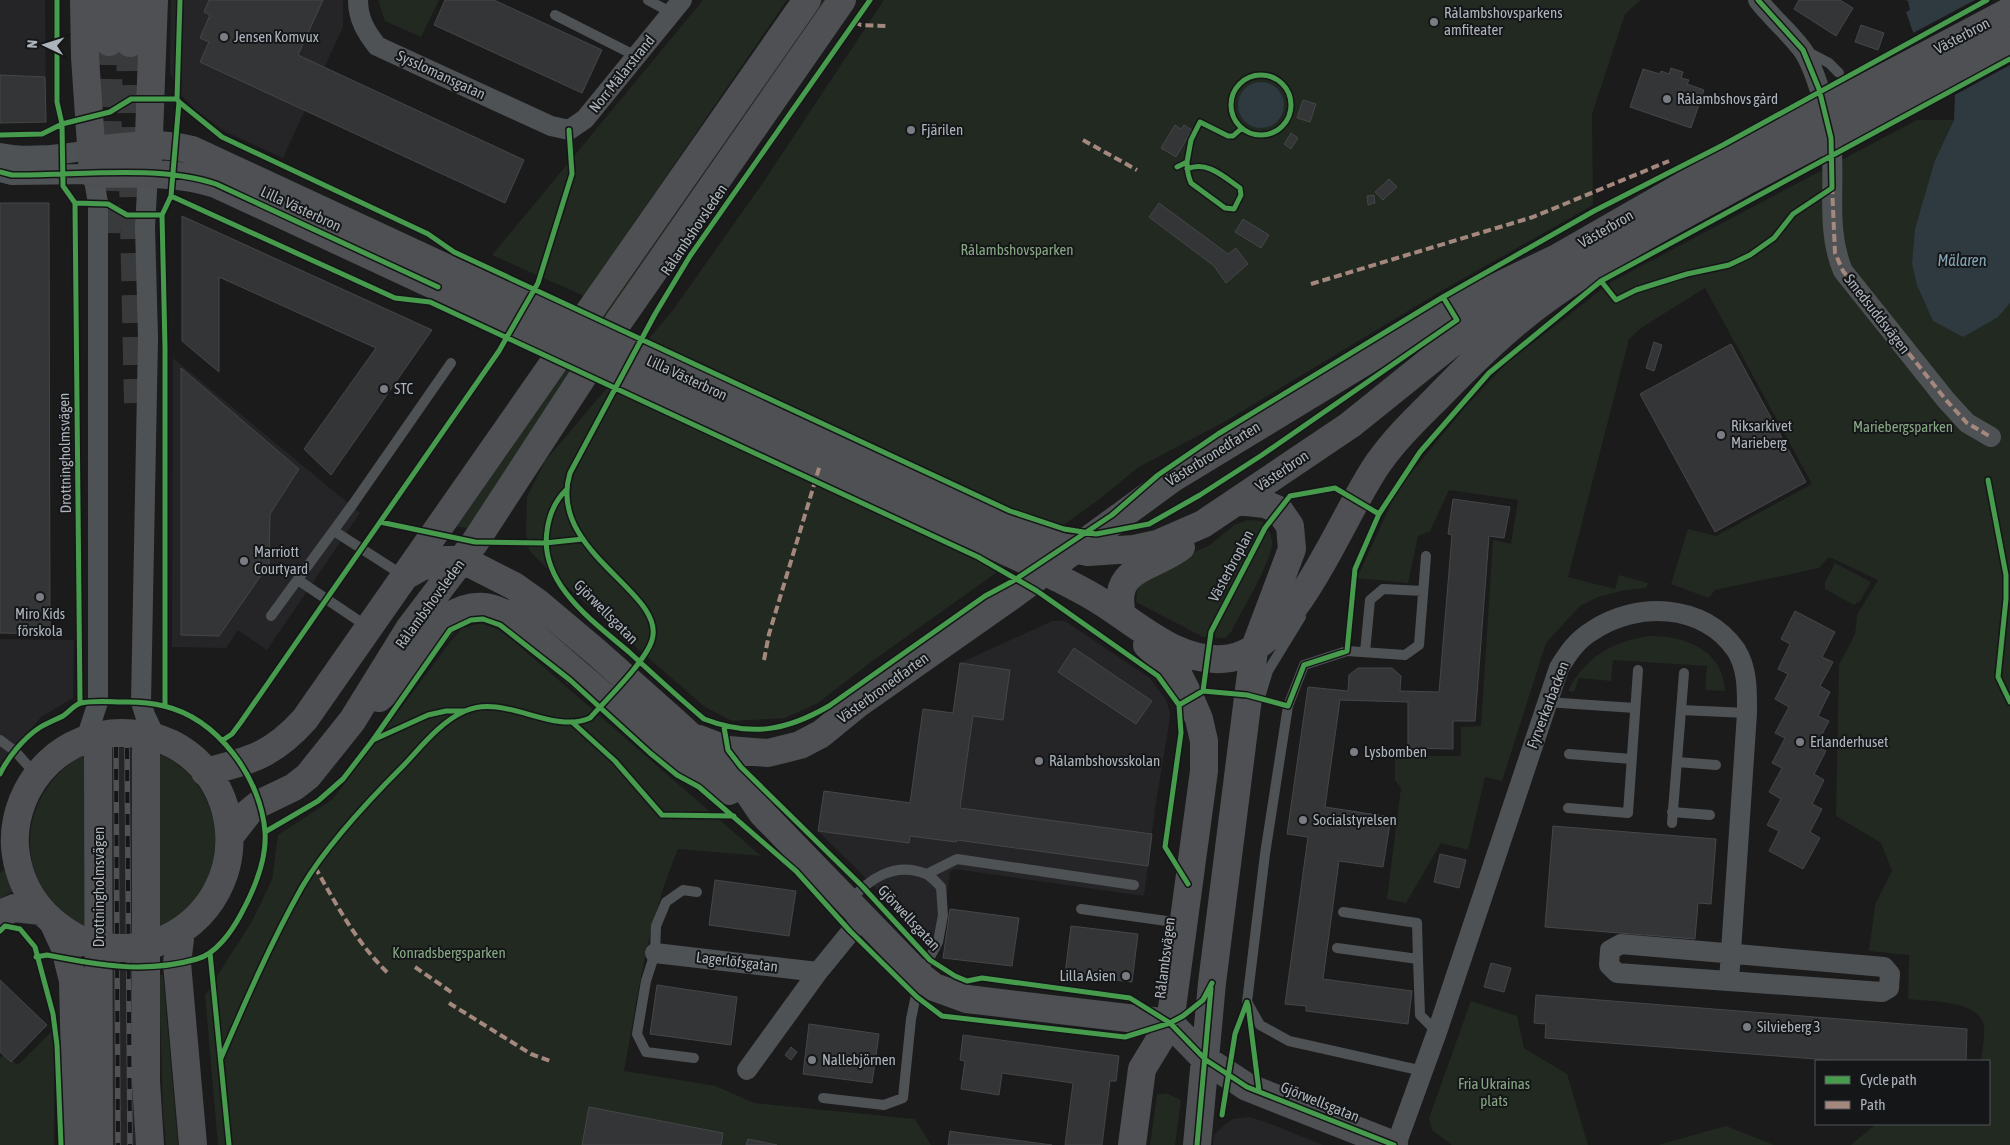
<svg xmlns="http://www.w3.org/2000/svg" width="2010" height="1145" font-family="'Asap Condensed',sans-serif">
	<rect width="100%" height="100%" fill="#1b1b1c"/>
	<path fill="#252528" d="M0,0h45l1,122 -46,1z
		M171,0h172v27l-60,131 -59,-27 -28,-21 -16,-16 -10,-21z
		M173,358l187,155 -93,137 -29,-20 -12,18 -54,-1z
		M1052,621h13l85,57 16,22 4,13 -2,17 -13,79 -11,87 -190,-27 -4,3 -10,80 -122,-121 6,-40 86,11 13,-93 30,4 7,-50z
		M0,639l74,1 -1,58 -32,19 -41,48z
		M132,747l5,398h-27v-397z
		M1250,1117l21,7 52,21h-110l1,-10 9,-9 10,-7z"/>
	<path fill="#212921" d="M378,0h61l-18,37 -36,-16z
		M703,0h84l-203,296 -92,-41z
		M820,0h17l-370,528 -15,-2z
		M884,0h757l-16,14 -33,100 1,91 -152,86 -217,131 -85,45 -42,34 -226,161 -53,41 -33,15 -53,3 -27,-14 -152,-132 -24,-25 -3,-17 1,-36 18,-36 128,-151 89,-126z
		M1917,120h37l-19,40 75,143v842h-159l25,-21h113v-63h-8c1,-10 4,-24 3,-35 -5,-27 -55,-24 -76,-27l1,-44 -40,-4 6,-46 17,-34 -11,-28 -45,-27 3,-151 16,-31 2,-19 21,-35 -49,-23 -10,11 -104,22 -6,8 -38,-14 17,-55 28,7 96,-52 -107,-196 -64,40 -12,11 -61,238 47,12 4,-14 29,8 -2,5 -21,2 -27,7 -18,9 -34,37 -44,138 -17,-4 -17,73 -27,-7 -35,60 -19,-4 14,-111 -6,-8v-24h66v-29l20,-1 12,-186 18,4 7,-44 -69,-10 -19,41 -12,5 -10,47 -51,-5 41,-89 67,-82 41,-43 105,-82z
		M1248,520l14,1c5,6 9,12 10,20 2,17 -32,73 -41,91l-6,6 -22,-1 -67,-35 2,-20 32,-19 40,-18 24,-20z
		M1835,563l36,19 -10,18 -7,5 -29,-16v-7z
		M481,623l18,7 17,13 245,213 -83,-7c-30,71 -40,147 -54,222l92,15 38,17 161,16 16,26h-713l-13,-150 46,-72 21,-43 6,-45 55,-36 118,-158 11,-13z
		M1650,636c36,0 73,14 75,55l-20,-1 2,-24 -94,-6 -2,21 -32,-3 -5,14 -6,-1c17,-34 45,-50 82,-55z
		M86,754l1,173c-64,-30 -76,-106 -26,-156 7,-7 16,-12 25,-17z
		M158,754c52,19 75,90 44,136 -11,17 -26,27 -43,37z
		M4,870l9,21 -13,8v-26z
		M159,975h4l15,170h-12l-3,-34z
		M1471,1001l46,15 7,32 43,26 21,71h-136l-20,-15 -3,-12z
		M54,1029v116h-54v-87l4,-4 14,11z
		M1166,1093l15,7 -6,45h-25l7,-50z
		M1726,1126l48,19h-116z"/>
	<path fill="#2e3a3f" d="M1905,0h105l-96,35 -8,-23 4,-2 -2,-9z
		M2010,62v241l-12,14 -35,20 -30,-16 -16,-36 -5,-21 3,-35 20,-69 19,-40 1,-25 -9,-9z
		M1238 105a23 23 0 1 1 46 0a23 23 0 1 1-46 0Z"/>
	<path fill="#1b1b1c" d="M1975,0h35v48l-76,15 -23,-29z
		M2010,60v5l-57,31 -9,-8v-8z"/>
	<path fill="#343536" stroke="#444648" d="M209,0h114l-25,55 226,105 -19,43 -305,-141 9,-20 -9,-4 10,-23 -6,-3z
		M445,0h49l108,50 -20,43 -148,-68z
		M1799,0h41l13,8 -17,28 -42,-27z
		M1861,25l23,8 -6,17 -23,-8z
		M1671,68l12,4 -2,6 8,2 -2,4 17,6 -13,38 -61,-21 13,-38 17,5 1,-3 8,3z
		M0,75l45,2 1,45 -46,1z
		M1303,100l13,4 -6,18 -13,-4z
		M1175,125l6,4 3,-4 8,5 -16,27 -15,-9z
		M1291,133l7,5 -7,11 -7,-5z
		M1389,179l8,8 -14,13 -8,-8z
		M1374,195l1,8 -7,2 -1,-9z
		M0,203h49l1,431 -50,-1z
		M1159,203l69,51 8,-6 12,16 -22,19 -12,-17 -65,-49z
		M182,216l250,114 -101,145 -27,-26 72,-101 -157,-71v95l-37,-31z
		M1243,219l26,16 -8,13 -26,-16z
		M1654,342l8,3 -8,26 -8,-3z
		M1731,344l75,138 -91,50 -75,-138z
		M181,368l118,101 -29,45 -1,50 -50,72 -38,-1z
		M1453,499l57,8 -6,31 -15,-2 -14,185h-22v28l-45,-1v-46l-68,-2 -15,107 66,10 -8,50 -44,-6 -16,118 89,12 -4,33 -102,-13v-5l-21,-2 23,-167 -21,-3 21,-147 40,4 1,-16 9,-7h34l9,8 -1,15 39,1 13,-157 -4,-1z
		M1795,611l40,21 -13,25 11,5 -13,24 10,6 -12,24 11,5 -13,25 10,5 -12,23 10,6 -12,24 10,5 -12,23 10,6 -17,31 -34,-18 10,-20 -12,-6 14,-26 -12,-7 13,-24 -10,-5 13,-25 -10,-5 14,-26 -14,-8 13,-25 -10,-5 12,-25 -9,-5z
		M1074,648l78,53 -16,23 -78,-52z
		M960,663l50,7 -7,50 -30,-4 -13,92 192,26 -4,32 -191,-26 -1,2 -46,-6 -1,7 -91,-12 6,-40 86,12 13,-94 30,4z
		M1553,826l163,13 -5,65 -13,-1 -3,36 -150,-12z
		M1440,854l26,6 -7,28 -25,-6z
		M715,880l81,11 -7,45 -80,-11z
		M950,909l69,9 -7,48 -69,-8z
		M1071,926l67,8 -6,48 -67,-8z
		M1491,963l20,5 -7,24 -20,-5z
		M0,980l47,45 -36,37 -11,-10z
		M657,985l80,12 -6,48 -81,-11z
		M1536,995l431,34 -1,32h-125l-296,-23 1,-14 -12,-1z
		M809,1024l70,10 -7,49 -69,-9z
		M963,1035l156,21 -3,25h-6l-8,64h-37l8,-62 -71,-10 -3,22 -38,-6 4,-28 -5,-1z
		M791,1047l6,5 -6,8 -6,-5z
		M589,1107l134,26 -2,12h-139z
		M950,1131l5,1 97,13h-104z
		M748,1139l29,6h-31z"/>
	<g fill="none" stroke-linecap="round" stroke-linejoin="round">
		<path stroke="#383a3c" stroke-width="28" stroke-dasharray="28 14" stroke-linecap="butt" d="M130,43l8,360
			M106,233l3,-191"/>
		<path stroke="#4f5255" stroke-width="10" d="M648,0l24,13
			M555,15l81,41
			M1806,51l23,12 10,10
			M334,531l70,45
			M298,580l70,47
			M271,616l82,-112 98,-141
			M1365,652l5,-52 13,-11 40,2
			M1260,697l8,-26 33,-54
			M1546,702l89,6
			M1681,710l66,3
			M0,740l15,11 22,25
			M1569,754l62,5
			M1677,762l39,3
			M1568,808l60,5 10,-143
			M1672,812l38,3
			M1672,823l12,-150
			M927,874l30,-15 177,26
			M1081,909l100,14
			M1343,912l74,11 1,36
			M1337,948l81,11 2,56 17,17
			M694,1058l-48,-6 -9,-18 9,-53 9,-28 1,-27 10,-24 17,-12 14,2
			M1423,1071l-134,-30 -29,-16 -13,-23 18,-148 23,-148 16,-41 43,-14 58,4 14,-10 7,-89
			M823,1098l61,7 19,-7 8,-79 9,-43 18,-34 5,-27 -2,-28c-4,-4 -10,-11 -15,-13 -31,-13 -58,5 -77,28"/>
		<path stroke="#4f5255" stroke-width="20" d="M358,0c0,19 8,32 19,46l174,80 18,4 16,-11 97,-119
			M1758,0c13,17 30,31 43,48 13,16 28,69 30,91 5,44 -6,90 12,132l103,129 21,23 24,14
			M0,153c29,6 63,1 92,-3
			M0,172l12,3 81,-1 5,29v499l-12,37
			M148,173l-3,54 3,111 -7,364 4,13 11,23
			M1621,944l263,23 6,7 -1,14 -7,4 -265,-19 -8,-8 1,-15z
			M655,953l163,19
			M747,1070l71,-98 44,-54
			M1396,1145l41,-113 122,-364c9,-15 18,-28 33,-37 44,-30 112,-28 144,19 12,19 11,42 11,63l-18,268"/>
		<path stroke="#4e5053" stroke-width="28" d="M84,0l1,57 8,117c42,0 83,-3 123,10l222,103
			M109,0v42
			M130,0v43
			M92,150c34,-3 67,-9 100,0l254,118
			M148,162l6,-162
			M880,492l149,70
			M1088,552l46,-3 23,-5 46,-20 147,-99 209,-168 171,-98
			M405,576l16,-9 24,-7h18l51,26 24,17 57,48 80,71 68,63 19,28 158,163 14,11 33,12 203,24 36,37 41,27 147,58
			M1056,577c15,8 30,15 44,24 39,24 81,66 131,57 64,-12 112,-146 148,-196 17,-24 38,-44 58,-64 35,-36 71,-72 112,-101 61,-44 128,-78 193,-114
			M1122,615c-11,-49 29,-45 59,-68
			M379,698l19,-17 50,-64c24,-15 43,-13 66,2l144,124 71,48
			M699,739l29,11 40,3 32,-8 21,-11 38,-31 151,-106 163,-119 278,-169 108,-52
			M98,749l1,396
			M146,750v332l4,63
			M205,772c45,-11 68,-17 100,-53l502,-719
			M230,836l18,-23 11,-9 35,-17 14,-11 44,-55 57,-92 66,-87 144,-221 223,-321
			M0,914l14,-6 27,3
			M54,924l11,24 8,33 4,164
			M181,931l-4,32 16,182
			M85,942c-40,-19 -66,-50 -70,-95 -2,-32 11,-63 34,-85 19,-18 46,-29 72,-29 122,-1 151,165 35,210
			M1132,1145l10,-76 28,-46 34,-252v-30l-5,-22 -9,-21 -13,-26 -30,-27
			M1197,1145l15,-162 42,-333 38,-101 -2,-23 -11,-16 -14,-6 -28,-3"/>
		<defs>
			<path id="rail" d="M116,747l2,398
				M127,748l3,397"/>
		</defs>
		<use href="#rail" stroke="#505153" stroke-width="5.5"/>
		<use href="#rail" stroke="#151618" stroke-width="4" stroke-dasharray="11" stroke-linecap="butt"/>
		<path stroke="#4e5053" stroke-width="28" d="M1730,159l280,-148
			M1742,183l268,-142
			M446,268l278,126 277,131 61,22 26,5
			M438,287l442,205
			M1029,562l27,15
			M85,942c24,8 47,8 71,1"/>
		<path stroke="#a5887d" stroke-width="4" stroke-dasharray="8 4" stroke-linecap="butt" d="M854,22l7,3 26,1
			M1083,140l54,30
			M1832,186l3,67 8,18 103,129 21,23 24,14
			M1311,284l222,-67 136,-56
			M764,660l5,-26 51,-169
			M315,867c22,39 43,78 75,108
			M415,967l39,27
			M449,1003l82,51 19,7"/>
		<defs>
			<path id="cycleway" d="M57,0v102l5,22 1,62 12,17 33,1 19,11h35
				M1231 105a30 30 0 1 1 60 0a30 30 0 1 1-60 0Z
				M179,102l43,35 206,97 26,18 556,259 54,18 32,5 53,-10 51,-29 62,-40 195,-135 -14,-23 151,-86 129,-66 264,-145
				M0,135l42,-1 20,-10 48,-12 21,-13h46
				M1187,162c0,8 1,14 4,21l34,25 9,1 7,-14 -1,-7c-16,-11 -33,-28 -53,-19
				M1177,167l10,-5 4,-22 9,-18 28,14h5l9,-8
				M0,172l12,3c62,1 145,-11 204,9l222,103
				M171,196l224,102 35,4 548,255 59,34 121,85 21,29
				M75,203l5,500
				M1601,281l15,19 20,-10 51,-16 42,-9 21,-10 24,-17 19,-24 39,-26 -1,-50 -12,-49 -16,-39 -45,-50
				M1988,480l18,95v24l-8,78 12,25
				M566,490c-11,11 -17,25 -19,41 -8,53 47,91 82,121 25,23 49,45 75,67 47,18 82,12 125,-13l156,-110 28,-15 99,-66 46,-40 60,-41 225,-137
				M380,522l95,20 70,1 38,-4
				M1203,691l8,-59 54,-104 25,-32 45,-8 44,26
				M1179,705l24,-14 44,4 41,11 16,-41 43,-14 8,-82 24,-55 41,-62 69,-79 112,-92 409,-222
				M1179,705l2,28 -16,114 23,37
				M165,706v-359l-3,-132 9,-19 8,-94 -2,-3 3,-99
				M572,722l43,39 47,54 72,1
				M724,727l4,23 13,17 121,119 68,74 25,16 12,5 15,-3 148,20 40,25 36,37 41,27 147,58
				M223,740l9,-6 9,-12 258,-371 39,-68 34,-109 -3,-44
				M373,740l77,-110 21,-10 12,-1 17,6 70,55 80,73 27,22 22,12 97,84 54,60 67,66 25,19 183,21 45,-14 13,-7 20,-16 9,-17
				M0,774c8,-17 24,-36 39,-46 8,-5 16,-8 24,-12 6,-4 12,-12 18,-13 14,-3 31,-1 46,-1 12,0 25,1 37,4 54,13 97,72 101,126 2,28 -11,58 -24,82 -9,17 -25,40 -44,45 -52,15 -99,6 -150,-4l-11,2
				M265,832l53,-31 25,-22 30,-39 55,-25 18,-4h18
				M0,931l5,-5 15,3 15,18 18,67 4,31 4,100
				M210,953l19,192
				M1248,1005l11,86
				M221,1058c25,-58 50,-116 81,-171 24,-41 67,-87 101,-121 18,-19 37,-44 62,-55 40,-18 86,24 125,7 16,-18 56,-57 62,-78 15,-48 -106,-88 -82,-167l85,-159 35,-58 180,-256
				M1222,1115l13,-81 12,-32
				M1197,1145l14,-157"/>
		</defs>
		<use href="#cycleway" stroke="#151618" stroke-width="8"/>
		<use href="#cycleway" stroke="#469c4c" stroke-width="5"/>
	</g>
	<g fill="#7a7e84" stroke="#151618" stroke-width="2">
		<circle cx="1434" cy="22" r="5"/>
		<circle cx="224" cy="37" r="5"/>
		<circle cx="1667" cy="99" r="5"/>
		<circle cx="911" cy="130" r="5"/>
		<circle cx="384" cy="389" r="5"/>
		<circle cx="1721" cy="435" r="5"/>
		<circle cx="244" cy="561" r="5"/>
		<circle cx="40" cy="597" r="5"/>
		<circle cx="1800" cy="742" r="5"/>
		<circle cx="1354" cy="752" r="5"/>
		<circle cx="1039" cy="761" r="5"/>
		<circle cx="1303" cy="820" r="5"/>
		<circle cx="1126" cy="976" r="5"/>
		<circle cx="1747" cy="1027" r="5"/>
		<circle cx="812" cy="1060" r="5"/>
	</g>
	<g text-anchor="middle" stroke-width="4" stroke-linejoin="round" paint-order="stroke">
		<g font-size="15" fill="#adb4bc" stroke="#151618" text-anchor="start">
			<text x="1444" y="18">Rålambshovsparkens<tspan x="1444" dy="17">amfiteater</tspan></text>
			<text x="234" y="42">Jensen Komvux</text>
			<text x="1677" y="104">Rålambshovs gård</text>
			<text x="921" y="135">Fjärilen</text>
			<text x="394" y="394">STC</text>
			<text x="1731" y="431">Riksarkivet<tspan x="1731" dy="17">Marieberg</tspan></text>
			<text x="254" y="557">Marriott<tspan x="254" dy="17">Courtyard</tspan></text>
			<text x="40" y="619" text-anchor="middle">Miro Kids<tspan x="40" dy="17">förskola</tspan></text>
			<text x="1810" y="747">Erlanderhuset</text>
			<text x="1364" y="757">Lysbomben</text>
			<text x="1049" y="766">Rålambshovsskolan</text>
			<text x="1313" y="825">Socialstyrelsen</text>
			<text x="1116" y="981" text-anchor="end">Lilla Asien</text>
			<text x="1757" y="1032">Silvieberg 3</text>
			<text x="822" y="1065">Nallebjörnen</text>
		</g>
		<g font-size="15" fill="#adb4bc" stroke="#151618">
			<text transform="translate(1962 36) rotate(-28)" y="5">Västerbron</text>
			<text transform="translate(622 74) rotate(-51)" y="5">Norr Mälarstrand</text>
			<text transform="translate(441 75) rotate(25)" y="5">Sysslomansgatan</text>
			<text transform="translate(301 209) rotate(25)" y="5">Lilla Västerbron</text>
			<text transform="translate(1606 229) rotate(-30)" y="5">Västerbron</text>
			<text transform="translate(694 230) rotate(-56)" y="5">Rålambshovsleden</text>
			<text transform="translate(1877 314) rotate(52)" y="5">Smedsuddsvägen</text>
			<text transform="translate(687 378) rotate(25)" y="5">Lilla Västerbron</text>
			<text transform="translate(65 453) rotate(-91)" y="5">Drottningholmsvägen</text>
			<text transform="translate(1213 454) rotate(-32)" y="5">Västerbronedfarten</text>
			<text transform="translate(1282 471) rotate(-34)" y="5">Västerbron</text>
			<text transform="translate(1231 566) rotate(-62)" y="5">Västerbroplan</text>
			<text transform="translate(430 604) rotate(-54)" y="5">Rålambshovsleden</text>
			<text transform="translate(606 612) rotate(45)" y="5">Gjörwellsgatan</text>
			<text transform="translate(883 688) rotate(-36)" y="5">Västerbronedfarten</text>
			<text transform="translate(1548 705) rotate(-69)" y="5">Fyrverkarbacken</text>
			<text transform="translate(99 887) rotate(-90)" y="5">Drottningholmsvägen</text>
			<text transform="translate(909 918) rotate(47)" y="5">Gjörwellsgatan</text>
			<text transform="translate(1165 958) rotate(-83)" y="5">Rålambsvägen</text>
			<text transform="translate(737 962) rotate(7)" y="5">Lagerlöfsgatan</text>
			<text transform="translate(1320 1102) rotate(22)" y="5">Gjörwellsgatan</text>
		</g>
		<g font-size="15" fill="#87a784" stroke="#151618">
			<text x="1017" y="255">Rålambshovsparken</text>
			<text x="1903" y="432">Mariebergsparken</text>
			<text x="449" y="958">Konradsbergsparken</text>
			<text x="1494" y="1089">Fria Ukrainas<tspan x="1494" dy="17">plats</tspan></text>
		</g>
		<g font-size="16" font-style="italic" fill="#84a7b7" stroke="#151618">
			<text x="1962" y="266">Mälaren</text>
		</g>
	</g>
	<rect x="1815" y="1060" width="175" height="65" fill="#151618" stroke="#52555a"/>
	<rect x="1825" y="1076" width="25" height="8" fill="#469c4c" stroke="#52555a"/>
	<text x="1860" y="1085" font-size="15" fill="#adb4bc">Cycle path</text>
	<rect x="1825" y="1101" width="25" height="8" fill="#a5887d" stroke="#52555a"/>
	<text x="1860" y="1110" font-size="15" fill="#adb4bc">Path</text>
	<g transform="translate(45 45) rotate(274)" stroke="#151618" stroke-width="4" paint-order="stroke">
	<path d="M0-4L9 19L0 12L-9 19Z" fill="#adb4bc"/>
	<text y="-8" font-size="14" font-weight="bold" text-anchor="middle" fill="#adb4bc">N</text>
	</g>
</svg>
